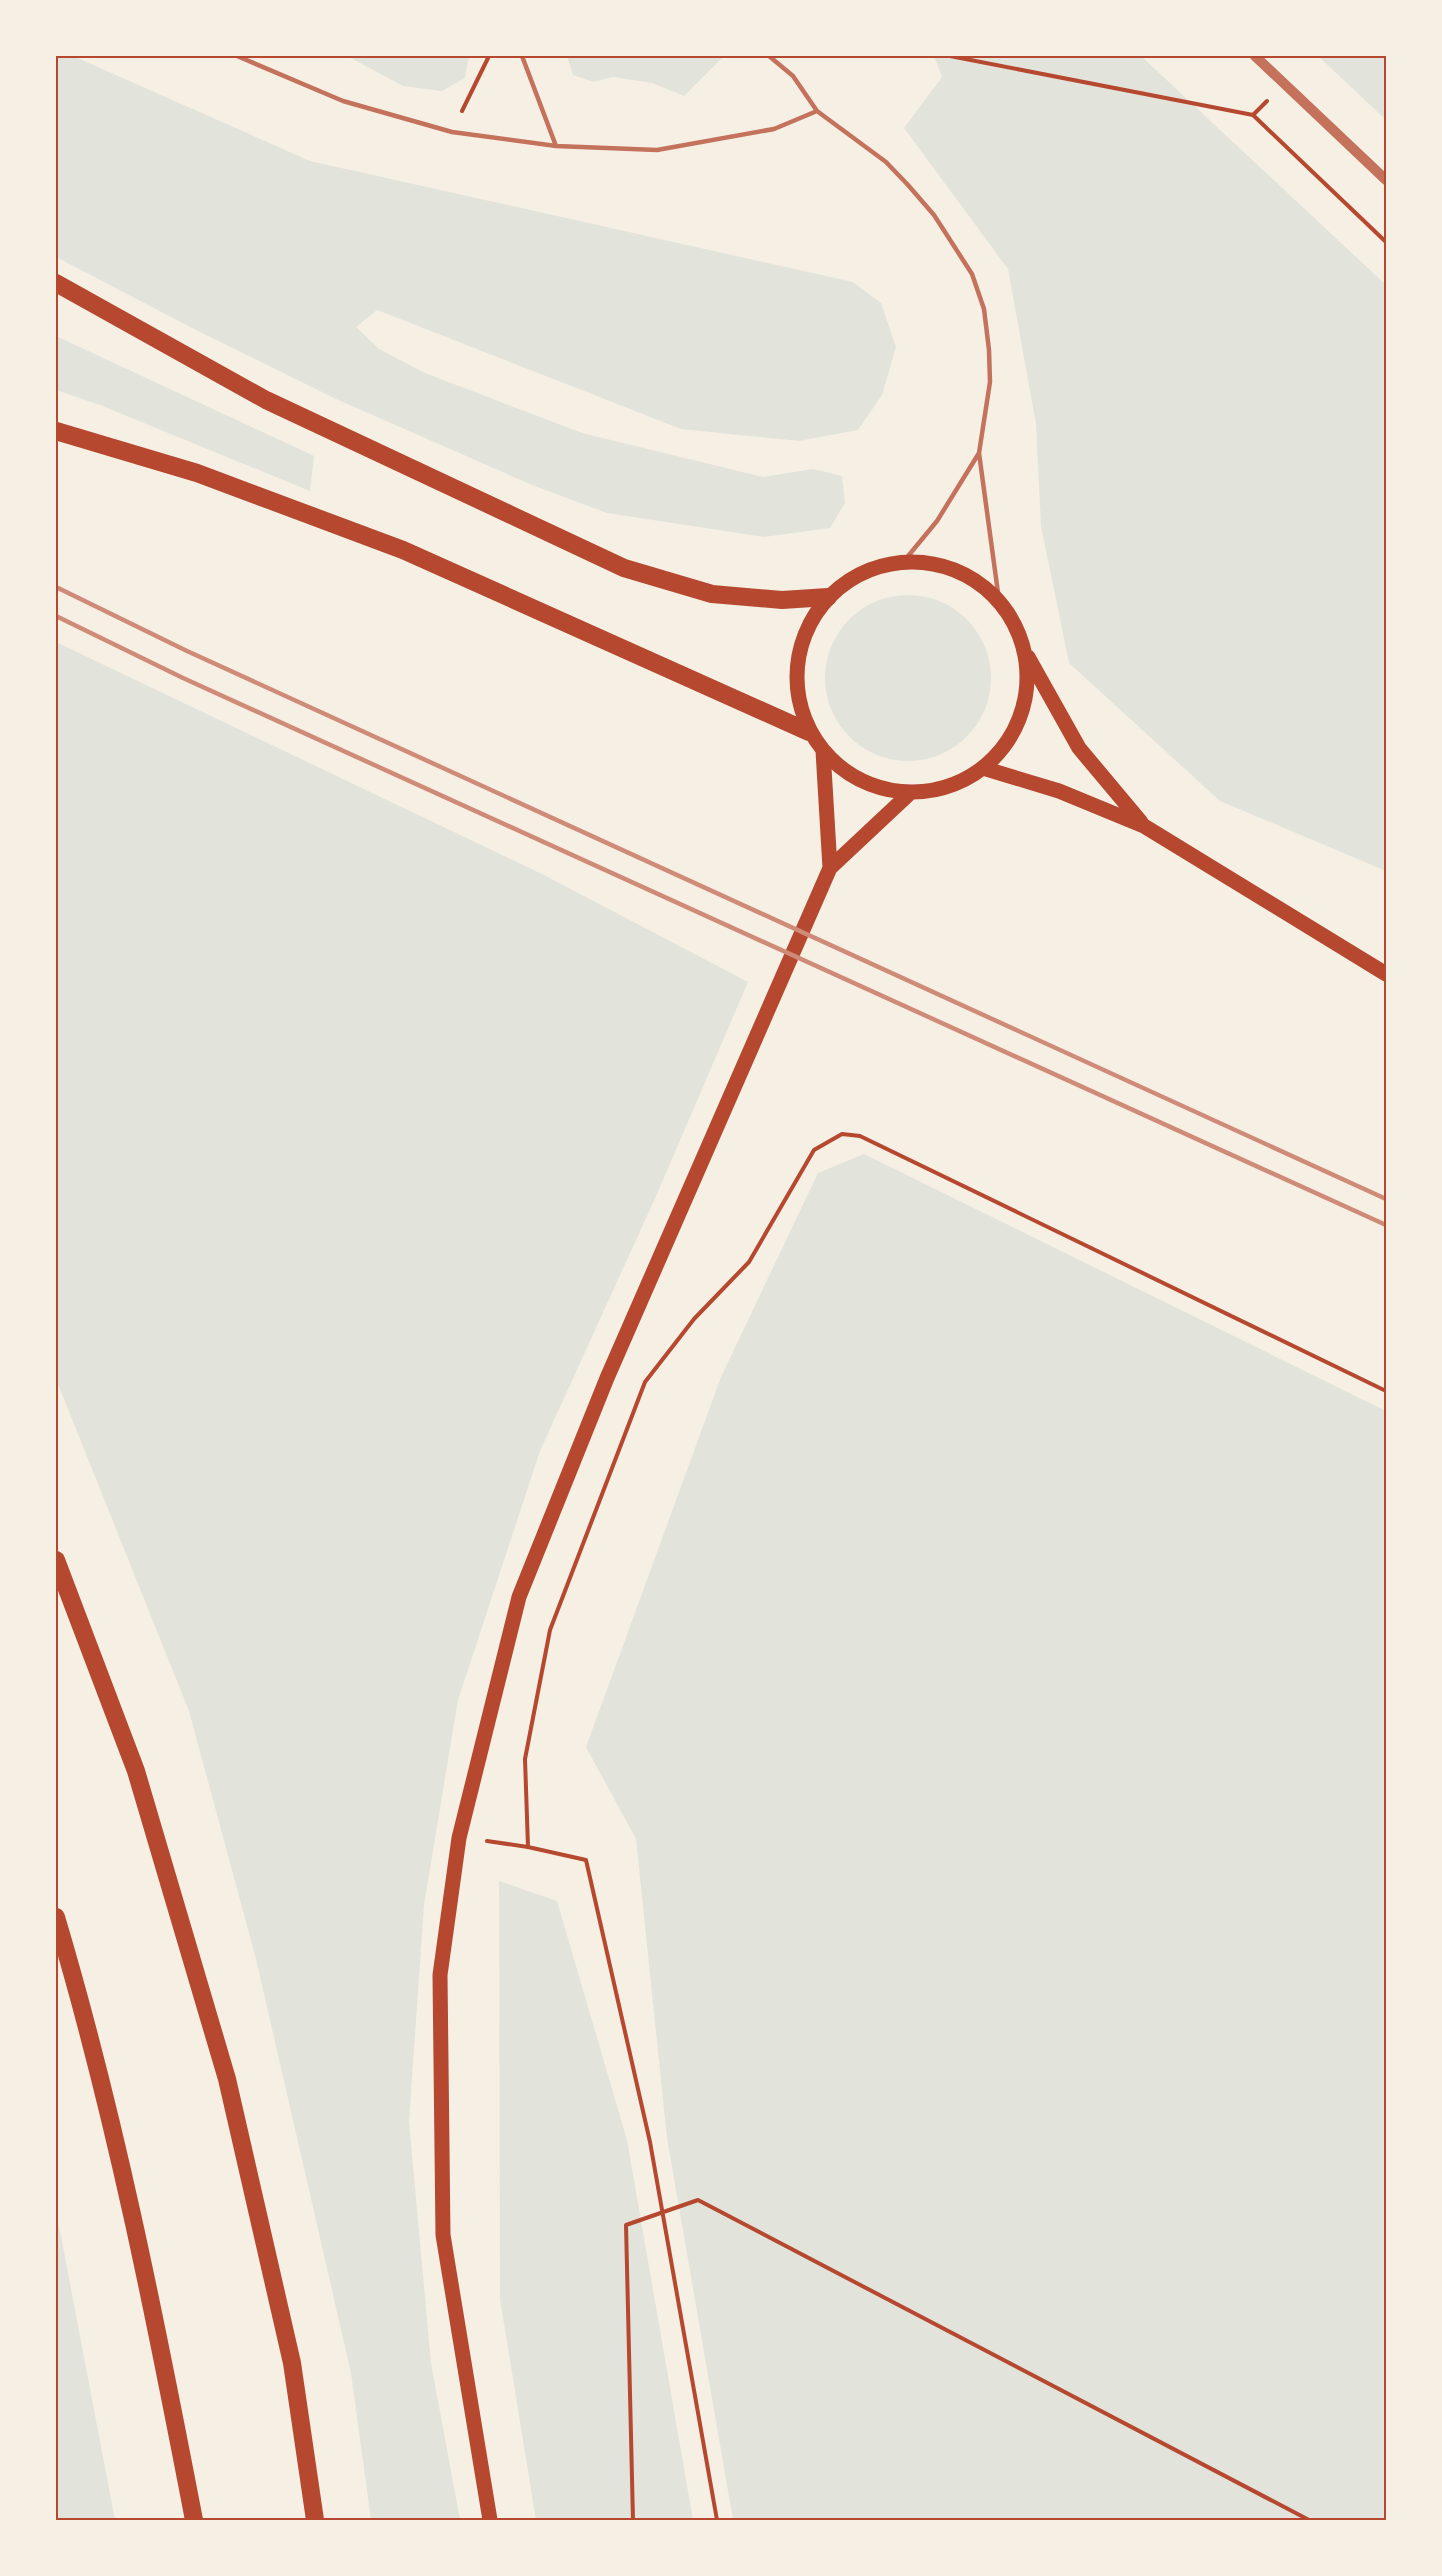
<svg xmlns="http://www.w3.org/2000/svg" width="1442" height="2576" font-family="'DM Sans',sans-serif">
	<rect width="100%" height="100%" fill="#f6efe4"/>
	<path fill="#e2e4dc" d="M56,56h17l237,105 543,121 28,21 15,44 -14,48 -24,35 -59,11 -118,-12 -304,-119 -21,17 23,22 46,24 157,60 181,44 50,-8 29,7 3,27 -15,25 -66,9 -157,-24 -75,-28 -196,-86 -140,-69 -140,-73z
		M347,56h122l-4,22 -23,13 -39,-5z
		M567,56h157l-40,40 -32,-13 -39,-6 -20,5 -20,-7z
		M934,56h207l245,229v586l-166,-70 -151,-138 -28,-137 -5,-102 -28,-155 -104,-141 38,-51z
		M1318,56h68v64z
		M56,336l258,120 -4,35 -210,-86 -44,-15z
		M825 678a83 83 0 1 1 166 0a83 83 0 1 1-166 0Z
		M56,642l486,232 206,108 -91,212 -117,257 -82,249 -34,205 -15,217 22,241 29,157h-89l-20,-147 -95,-414 -67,-248 -133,-332z
		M864,1154l522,257v1109h-653l-66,-382 -31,-299 -50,-92 135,-370 97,-204z
		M499,1881l58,20 70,239 66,380h-157l-36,-221z
		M56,2215l4,16 55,289h-59z"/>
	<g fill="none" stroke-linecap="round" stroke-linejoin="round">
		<path stroke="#b5482f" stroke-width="4" d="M950,56l303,59 133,127
			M462,111l27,-55
			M1253,115l14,-14
			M487,1841l41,6
			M633,2520l-7,-295 72,-25 611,320
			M717,2520l-67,-378 -64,-282 -58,-13 -3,-88 25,-129 95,-248 49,-63 55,-57 65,-112 28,-16 18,2 526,255"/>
		<path stroke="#c5725c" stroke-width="4.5" d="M237,56l106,45 109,31 104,14 101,4 117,-21 43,-18
			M522,56l34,90
			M769,56l24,20 24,35 69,51 22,23 26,30 38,59 12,35 5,41 1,32 -11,71 20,147
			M904,561l33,-40 42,-68"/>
		<path stroke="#c5725c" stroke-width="10" d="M1255,56l131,124"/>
		<path stroke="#b5482f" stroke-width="15" d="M797 677a115 115 0 1 1 230 0a115 115 0 1 1-230 0Z
			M1028,657l51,91 62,74
			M823,751l7,117
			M983,768l76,23 85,35 242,148
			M490,2520l-47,-285 -3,-260 19,-137 60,-241 88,-219 223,-510 80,-75"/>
		<path stroke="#b5482f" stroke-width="18" d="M56,283l210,117 358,168 88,26 70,6 46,-3
			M56,431l141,42 206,77 406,182
			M56,1560l80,211 91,308 65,284 23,157
			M56,1917c59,198 99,400 138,603"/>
		<path stroke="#cf8b77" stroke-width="4.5" d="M56,587l131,64 1199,548
			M56,616l127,62 1203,547"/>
	</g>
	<rect width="1442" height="2576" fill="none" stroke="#f6efe4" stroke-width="114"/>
	<rect x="57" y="57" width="1328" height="2462" fill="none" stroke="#b5482f" stroke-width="2"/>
</svg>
